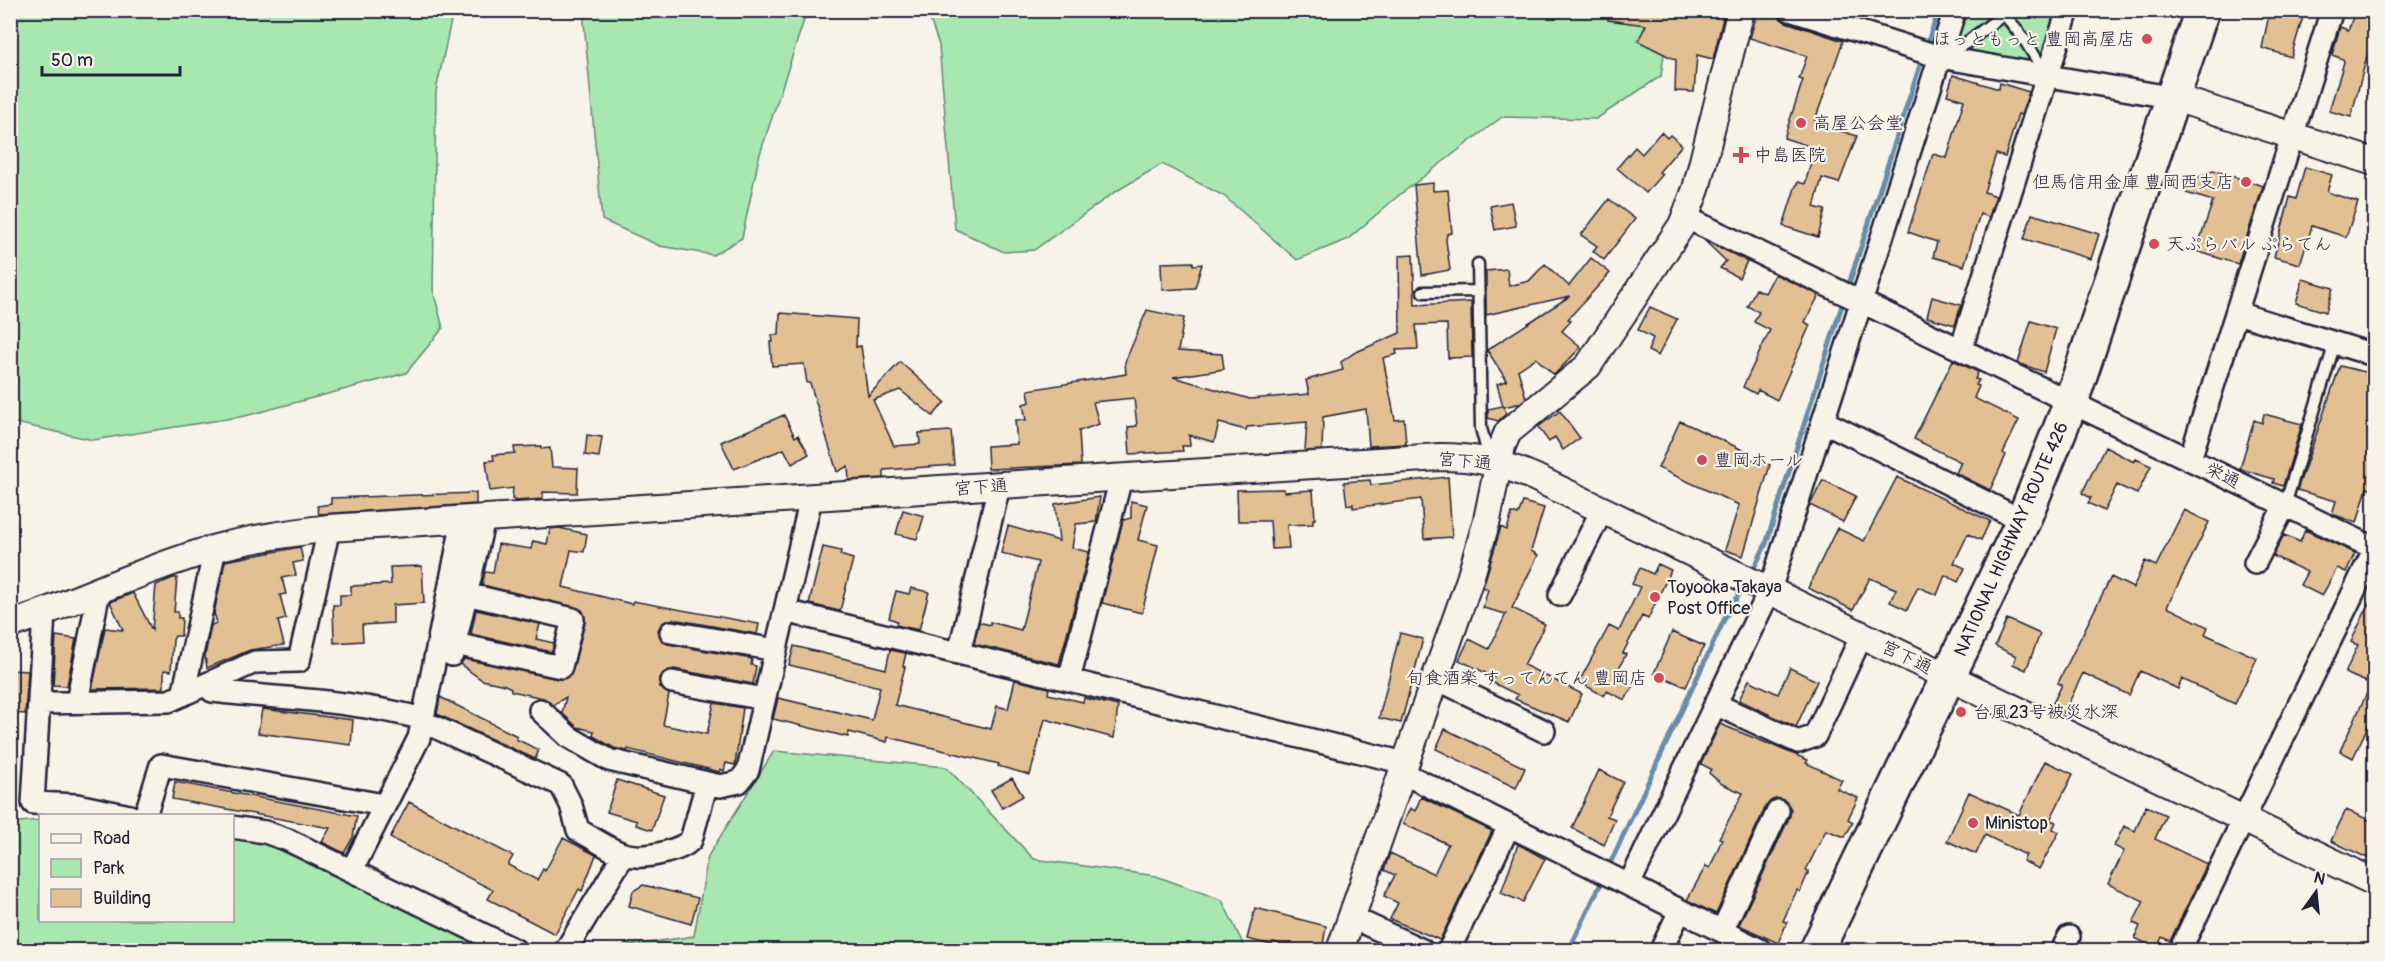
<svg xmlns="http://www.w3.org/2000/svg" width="2385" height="961" font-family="Pangolin,'Klee One',sans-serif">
	<rect width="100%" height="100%" fill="#f7f3e8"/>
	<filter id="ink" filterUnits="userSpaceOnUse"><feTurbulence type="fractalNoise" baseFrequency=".0167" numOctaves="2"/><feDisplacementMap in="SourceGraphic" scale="12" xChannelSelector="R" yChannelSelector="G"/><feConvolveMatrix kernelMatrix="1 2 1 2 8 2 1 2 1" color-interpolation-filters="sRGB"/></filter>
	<g filter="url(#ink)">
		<path fill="#a8e8b0" stroke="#658576" stroke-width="1.5" d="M11,10l442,1 -17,80 -3,199 10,38 -37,45 -161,43 -152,24 -82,-18z
			M1658,10l9,21 -6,45 -65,43 -94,-2 -104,79 -50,43 -51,21 -73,-64 -62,-32 -47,28 -81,58 -30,2 -49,-23 -16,-184 -12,-34z
			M583,11h224l-48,146 -17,81 -29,17 -53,-9 -58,-26z
			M1962,11h98l-16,49 -9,7 -78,-11 -6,-11z
			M774,751l172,16 88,92 122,17 66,24 24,50h-648l96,-14 14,-80z
			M40,820v100h192l1,-82 28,3 230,109h-480l-1,-127z"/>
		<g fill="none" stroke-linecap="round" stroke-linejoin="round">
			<path stroke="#668daa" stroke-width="5" d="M1926,47l13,-37
				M1847,290l76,-234
				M1751,574l15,-30 78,-245
				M1607,870l118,-252 18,-31
				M1569,950l34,-71"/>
		</g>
		<path fill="#e2c094" stroke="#22223b" stroke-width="1.5" d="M1609,10h116l-12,49 -16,-4 -3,37 -19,-1 1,-31 -38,-19 8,-16 -38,-5z
			M1758,10h20l2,8 6,4 57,19 -29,82 43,13 -18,47 -17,-5 -8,29 11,3 -7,27 -35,-11 12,-38 3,-6 7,2 10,-36 -31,-10 19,-58 -4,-1 8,-23 -57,-18z
			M2270,10h35l-14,47 -29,-9z
			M2356,10h18v19l-23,88 -22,-6 15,-49 -1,-3 -11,-4 8,-28 8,3z
			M1953,75l46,14 1,-6 29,9 -8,23 -3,-1 -13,43 -9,-3 -12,38 12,4 -2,5 -5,16 -9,-3 -16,52 -31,-9 4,-15 -29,-10 25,-78 14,4 17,-58 -17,-5z
			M1661,132l6,6 3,-3 12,10 -23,27 3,2 -16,19 -29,-25 18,-21 7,7z
			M2305,167l27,8 -5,17 31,10 -12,35 -34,-11 -12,38 -26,-7 16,-60 6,2z
			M2213,170l50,16 -25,78 -42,-13 17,-50 -27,-8 4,-14 4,1z
			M1433,183v8l15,-1 4,43 -5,1 -1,6 4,30 -28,5 -8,-90z
			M1609,199l26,20 -31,41 -11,-9 4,-5 -16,-11z
			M1511,202l5,24 -21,4 -5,-24z
			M2032,214l67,20 -8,25 -67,-20z
			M1704,240l43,21 -8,17 -19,-10 6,-7z
			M1413,255l2,50 56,-3 1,55 -24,1 -1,-34 -31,1 2,24 -22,1 1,4 -14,4 12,62 9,-1 2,25 -37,2 -3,-37 -43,8 -1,33 -17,1 2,-29 -60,5 -1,3 -27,-7 -5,19 -25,-7 1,11h-8l1,5 -53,3 -2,-27 9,-1 -3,-28 -41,4 6,22 -20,7 2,34 -93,4 -1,-23 30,-2 -2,-24h11l-3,-16 7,-2 -2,-12 98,-16 -1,-12 22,-52 37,8 -6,33 44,3 2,15 -51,8 77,22 59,-5 -3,-14 37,-10 -2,-8 13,-9 46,-20 -1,-77z
			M1591,258l19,15 -42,46 3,2 -9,10 19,16 -27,28 -18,-17 -18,12 8,28 -6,5 -16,4 2,7 -8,7 -10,-3v-9l15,-3 -6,-22 10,-3 -20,-31 83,-54 -84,19v-44l21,-2 2,17 20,-5 16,-17 24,22z
			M1193,262v3l9,-1 -7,24 -33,2 -1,-27z
			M1775,274l44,21 -14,27 5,3 -33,75 -19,-10 -2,4 -13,-7 27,-57 -16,-8 5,-10 -12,-6 9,-17 9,4z
			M2303,279l30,9 -7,24 -30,-9z
			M1932,297l29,8 -6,20 -28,-8z
			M1650,307l27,12 -19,37 -10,-5 5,-13 -15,-8z
			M780,313l77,6 -1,28 5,-1 7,50 32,-34 45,40 -12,14 -33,-26 -27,10 21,46 26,-2 -1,-11 32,-2 3,34 -70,5v8l-35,2 -1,-14 -11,6 -27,-89h-3l-3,-19 -32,2 -2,-24h3l-1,-7h7z
			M2031,321l25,8 -12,43 -26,-9z
			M1953,360l25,12 -3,7 4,1 -3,5 3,1 -5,12 45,22 -16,33 3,2 -16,35 -34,-17 5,-11 -47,-23z
			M2340,366l34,8v116l-7,-2 -10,35 -25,-9 4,-13 -39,-11z
			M1560,411l20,27 -17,12 -8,-13 -6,5 -11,-15z
			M2264,414l38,10 -19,62 -10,-3 1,-4 -34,-10 14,-49 8,3z
			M784,415l11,22 3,-2 11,19 -17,10 -8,-15 -50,20 -13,-27z
			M1680,421l65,30 -2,6 27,8 -27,91 -18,-6 14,-45 -81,-37z
			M587,435l15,2 -3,20 -14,-2z
			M541,446v3l9,-1 2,19 26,1 -1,25 -34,-1v7l-27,2 -4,-2 1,-11 -23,3 -4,-30 8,-1 -1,-5 22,-2 -1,-6z
			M2105,447l29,15 2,-3 15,7 -14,28 -20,-9 -13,26 -16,-8 3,-5 -9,-5z
			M1448,477l4,60 -28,2 -3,-40 -68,9v-4l-6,1 -3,-23 26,-2 1,5z
			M1897,477l93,44 -9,19 -13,-6 -14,29 11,5 -7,14 -13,-7 -8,20 -19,-8 -11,23 -17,-8 6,-13 -26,-11 -17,32 -45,-22 29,-60 27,13z
			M1823,480l33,16 -13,26 -33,-17z
			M1284,489v3l29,-2 2,29h-2v5l-26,1 2,23 -17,1 -2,-28h-32l-1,-31z
			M476,493v11l-157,10 -2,-8 14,-2v-6z
			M1100,497l-4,25 -20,2 -4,24 17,4 -30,112 -85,-20 5,-22 11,3v-3l31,8 17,-68 -37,-9 7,-27 51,15 -4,-37z
			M1131,501l16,4 -9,35 20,5 -16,68 -40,-10 21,-83 8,-2z
			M1523,502l21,6 -13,43 7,4 -26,53 33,16 -21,41 58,29 -13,28 -54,-23 3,-4 -27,-13 3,-5 -35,-17 10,-21 20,10 17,-35 -23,-6 5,-19 -5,-2 18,-60 6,3 5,-17 6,2z
			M903,510l21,6 -7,23 -21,-5z
			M2184,510l25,12 -42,85 41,20 -3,7 52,24 -22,46 -53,-25 -4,10 -38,-18 -11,24 -46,-22 -19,40 -13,-6 11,-22 -4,-2 53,-106 22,11 12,-27 11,5z
			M559,528l28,6 -3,18 -13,-2 -8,37 69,17 1,-3 126,23 -2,10 -84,-15 -11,4 -4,7 4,11 6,3 84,15 -1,6 5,1 -3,18 -79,-15 -11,4 -4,7 1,7 9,7 -6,31 44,9 7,-31 29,5 -8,57 -9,-2 -2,8 -4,-2v3l-92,-23 -1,2 -13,-3 -21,-12 1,-5 -17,-4 -15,-14 4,-16 -13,8 -10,-7 -32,-7v-3l-6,-3 -23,-5 -22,-16 4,-5 94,20 13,-4 14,-53 -3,-12 -100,-25 3,-13 8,1 5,-29 33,5 2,-8 14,3 3,-15z
			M2305,530l50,23 -9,19 -9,-4 -15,28 -22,-11 7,-13 -34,-16 11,-21 16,7z
			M300,547l3,14 -10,2 3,12 -14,3 4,16 -6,1 6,24 -8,2 6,24 -34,5 -43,18 -2,-12 6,-31 6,-2 -3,-10 11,-52z
			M823,547l18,4 -1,4 13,4 -13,52 -31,-7z
			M1658,564l13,6 -23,49 -6,-3 -19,37 3,1 -9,18 18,11 -10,17 -18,-9 -3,5 -25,-14 30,-56 10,5 21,-44 -8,-3 8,-16 13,6z
			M422,566l2,37 -31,2v18l-31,2 1,16 -29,2 -1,-38h7v-10h11v-9l40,-2 -1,-17z
			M173,578h4l-3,34h4v6h4l-1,18h-6l-2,4 -2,31 -7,-1v18l-72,1 13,-61 18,2 -13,-28 23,-9 19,37 4,-45z
			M911,588l18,4 -10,38 -23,-5 1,-4 -8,-3 7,-27 13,3z
			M2374,593v120l-21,45 -13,-7 31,-67 -26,-11 13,-28 -7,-3z
			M476,610l64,14 -4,15 18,4 -2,9 -81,-18z
			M2007,619l33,15 -14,36 -13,-6 3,-8 -21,-10z
			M1672,632l32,14 -18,41 -32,-14z
			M1400,633l23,6 -22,84 -22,-5z
			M56,636l20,3 -9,47 -14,-1z
			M794,646l92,23 4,-19 16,3 -3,13 2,1 -10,38 96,24 6,-23 11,3 7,-29 34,8 -1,6 35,8 1,-4 34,8 -4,32 -69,-19 -15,56 -32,-9 1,-2 -111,-27 -1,5 -38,-10 -1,5 -75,-18 5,-21 94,22 8,-33 -91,-22z
			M1790,668l27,13 -21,46 -57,-27 10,-20 29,14z
			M10,670l18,1 -3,43 -15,-1z
			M440,697l77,39 -1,3 23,11 -4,9 -98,-45z
			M262,709l91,11 -2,25 -93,-12z
			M1720,724l88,36 -2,3 36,17 -5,9 21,9 -10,21 5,3 -8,15 -19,-7 -20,40 3,1 -9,21 -3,-2 -14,31 4,1 -9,21 -39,-18 51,-109 1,-7 -7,-9 -8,-2 -10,8 -50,108 -29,-14 19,-34 4,2 12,-29 -3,-1 24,-45 -21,-9 -13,-11 2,-4 -10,-5z
			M1445,729l80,39 -9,20 -80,-39z
			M2045,761l28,13 -23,46 6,2 -3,7 6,3 -20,37 -16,-8 3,-6 -41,-20 -9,19 -29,-13 22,-49 50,23z
			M1599,770l24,12 -16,34 8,3 -11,26 -32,-17z
			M1012,778l11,18 -21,12 -11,-18z
			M617,780l47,15 -12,35 -16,-5 1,-4 -30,-9z
			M175,782l182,34 -4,21 -9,16 -22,-11 8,-14 -158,-29z
			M1421,797l71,34 -52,109 -50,-21 8,-16 -14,-7 11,-21 -11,-5 6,-17 44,21 14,-30 -45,-20 7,-16 5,3z
			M409,802l104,54 -5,9 29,15 6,-11 2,2 18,-33 33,17 -14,36 -3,-2 -24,45 -67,-35 5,-9 -103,-52z
			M2146,806l20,9 -11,24 52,25 -37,77 -8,-4 -5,12 -22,-11 5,-12 -7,-3 11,-22 -36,-17 16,-33 -10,-5 10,-20 11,5z
			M2346,810l28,12v39l-43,-20z
			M1518,844l27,15 -22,43 -22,-9z
			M643,885l55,13 -7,26 -62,-18 4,-15z
			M1255,908l71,18 -4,25 -22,-5 -1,3 -26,-7 -1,3 -25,-6z"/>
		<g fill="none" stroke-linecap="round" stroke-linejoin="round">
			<defs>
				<path id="service" d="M2004,14l20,25 23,37
					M1943,55l23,-12 38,-29v-4
					M1478,264l3,164 5,19 8,11
					M1423,292l55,-1
					M2285,505l50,-162"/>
				<path id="minor" d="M1790,10l150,47 235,41
					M1955,10l-132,411 200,100
					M1685,217l689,331
					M2237,313l137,42
					M1961,349l107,-339
					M2190,459l142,-449
					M2255,563l30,-58
					M1560,595l42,-85
					M785,611l284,69 52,-202
					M44,613l-11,190 44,2 53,11
					M671,632l105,18
					M455,644l106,23 12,-48 -107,-25
					M959,653l40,-167
					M452,655l32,-136
					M1435,678l109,53
					M1069,680l336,83
					M672,682l92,17
					M212,691c70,8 142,9 211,28
					M183,695l32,-146
					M77,702l22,-111
					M39,703l130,-2 86,-39 44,-1 30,-133
					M1715,704l83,38 17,-6 47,-101
					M540,710l29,27 40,23 111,26 19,-4 9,-12 63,-272
					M422,721l139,64 10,20 7,25c35,19 46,34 88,22 10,-3 18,-5 25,-12l16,-57
					M1401,772l359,178
					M145,816l16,-51 217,39
					M232,827l33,5 23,8 227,110
					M352,870l67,-132 44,-218
					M1629,885l141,-295 53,-169
					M1351,917l71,33
					M1722,931l56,-120
					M566,950l57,-94
					M1449,950l60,-124
					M1661,950l19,-39
					M2062,950l7,-13
					M2180,950l194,-400"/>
				<path id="tertiary" d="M2175,98l199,64
					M10,625c69,-25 136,-57 206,-77 38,-10 75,-15 113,-20l1111,-71c35,0 62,6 94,20l840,405
					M1340,950l130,-371 17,-59 15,-74 6,-14 80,-66 94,-141 14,-36 45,-179"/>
				<path id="trunk" d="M1817,950l206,-429 48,-119 131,-392"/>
			</defs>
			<use href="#service" stroke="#22223b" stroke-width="15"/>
			<use href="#minor" stroke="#22223b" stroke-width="26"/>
			<use href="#tertiary" stroke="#22223b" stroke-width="30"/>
			<use href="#trunk" stroke="#22223b" stroke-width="38"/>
			<use href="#service" stroke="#f7f3e8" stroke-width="10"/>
			<use href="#minor" stroke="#f7f3e8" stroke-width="21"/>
			<use href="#tertiary" stroke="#f7f3e8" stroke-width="26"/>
			<use href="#trunk" stroke="#f7f3e8" stroke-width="33"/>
		</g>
	</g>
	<g fill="#d1495b" stroke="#f7f3e8" stroke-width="2">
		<circle cx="2147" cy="39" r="6"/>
		<circle cx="1801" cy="123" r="6"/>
		<path d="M1738 146h6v6h6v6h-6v6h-6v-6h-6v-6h6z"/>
		<circle cx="2246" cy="182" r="6"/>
		<circle cx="2154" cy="244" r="6"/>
		<circle cx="1702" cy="460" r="6"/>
		<circle cx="1655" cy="597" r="6"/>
		<circle cx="1659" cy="678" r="6"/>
		<circle cx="1961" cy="712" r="6"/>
		<circle cx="1973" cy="823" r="6"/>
	</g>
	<g text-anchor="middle" stroke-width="4.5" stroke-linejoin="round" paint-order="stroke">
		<g font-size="18" fill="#22223b" stroke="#f7f3e8" text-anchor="start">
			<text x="2135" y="45" text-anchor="end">ほっともっと 豊岡高屋店</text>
			<text x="1813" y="129">高屋公会堂</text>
			<text x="1754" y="161">中島医院</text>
			<text x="2234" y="188" text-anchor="end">但馬信用金庫 豊岡西支店</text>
			<text x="2166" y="250">天ぷらバル ぷらてん</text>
			<text x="1714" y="466">豊岡ホール</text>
			<text x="1667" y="593">Toyooka Takaya<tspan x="1667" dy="21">Post Office</tspan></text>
			<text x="1647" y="684" text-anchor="end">旬食酒楽 すってんてん 豊岡店</text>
			<text x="1973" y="718">台風23号被災水深</text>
			<text x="1985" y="829">Ministop</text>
		</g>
		<g font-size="18" fill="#22223b" stroke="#f7f3e8">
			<text transform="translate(1465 461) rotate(5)" y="6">宮下通</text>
			<text transform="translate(2223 475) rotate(26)" y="6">栄通</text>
			<text transform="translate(981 487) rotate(-4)" y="6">宮下通</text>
			<text transform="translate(2011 539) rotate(-66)" y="6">NATIONAL HIGHWAY ROUTE 426</text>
			<text transform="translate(1907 657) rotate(26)" y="6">宮下通</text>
		</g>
	</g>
	<rect width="2385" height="961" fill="none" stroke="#f7f3e8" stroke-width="36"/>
	<rect x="18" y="18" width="2349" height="925" fill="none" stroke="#22223b" stroke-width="2" filter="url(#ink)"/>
	<rect x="39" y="814" width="195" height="108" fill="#f7f3e8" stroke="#a29fa3" stroke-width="1.5"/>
	<rect x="51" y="834" width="30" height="9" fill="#f7f3e8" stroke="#a29fa3" stroke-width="1.5"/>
	<text x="93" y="844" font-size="18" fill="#22223b">Road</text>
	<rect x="51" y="859" width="30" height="18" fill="#a8e8b0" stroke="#a29fa3" stroke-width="1.5"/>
	<text x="93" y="874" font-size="18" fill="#22223b">Park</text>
	<rect x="51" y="889" width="30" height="18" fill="#e2c094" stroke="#a29fa3" stroke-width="1.5"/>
	<text x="93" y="904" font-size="18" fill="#22223b">Building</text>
	<g transform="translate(2316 892) rotate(15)" stroke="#f7f3e8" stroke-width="4.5" paint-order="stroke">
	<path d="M0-4.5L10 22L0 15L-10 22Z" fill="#22223b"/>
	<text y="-9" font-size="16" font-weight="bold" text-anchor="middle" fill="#22223b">N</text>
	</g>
	<path d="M42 66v9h138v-9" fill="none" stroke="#22223b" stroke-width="3"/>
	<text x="51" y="66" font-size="18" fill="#22223b" stroke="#f7f3e8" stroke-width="4.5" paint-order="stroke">50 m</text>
</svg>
